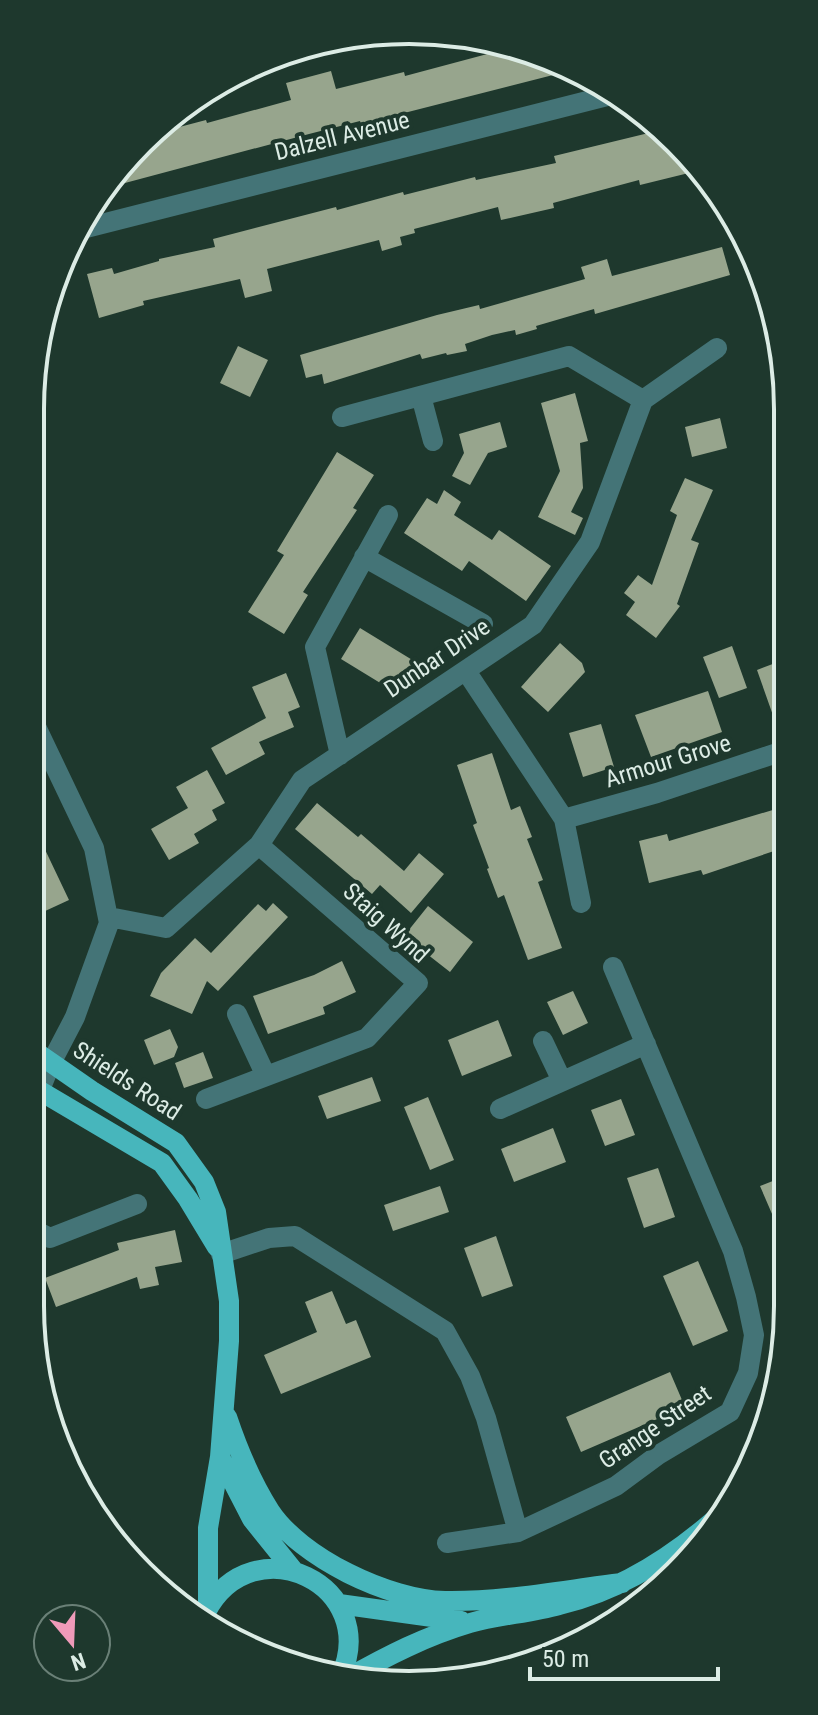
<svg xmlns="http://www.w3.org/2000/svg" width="818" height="1715" font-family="'Roboto Condensed',sans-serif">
	<rect width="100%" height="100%" fill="#1e382d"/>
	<path fill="#97a58d" d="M506,49l47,10 4,15 -196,50 -1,-3 -51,13 -199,53 31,-46 8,-6 57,-15 1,3 84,-23 -5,-17 45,-12 5,18 68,-17 1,4z
		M661,130l40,40 -61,15 -1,-5 -86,23 1,5 -53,12 -3,-13 -84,22 1,4 -15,4 2,8 -20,6 -3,-11 -112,29 5,22 -27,7 -5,-19 -97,22 1,4 -45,13 -12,-44 25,-6 2,6 45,-13v-2l56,-12 -2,-8 123,-32 1,3 66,-18 1,3 71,-18 1,3 80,-17 -2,-7z
		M722,247l8,28 -135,39 -1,-5 -58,17 1,3 -21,6 -1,-5 -23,5 -27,9 2,7 -20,4 -1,-2 -24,6 -2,-5 -96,30 -2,-10 -16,4 -6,-23 137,-40 42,-10 1,4 105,-30 -4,-12 26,-8 5,17z
		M238,346l30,14 -18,37 -30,-14z
		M575,393l13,48 -8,2 3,45 -12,24 12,6 -8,17 -37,-18 22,-46 -19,-68z
		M720,418l7,30 -35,9 -7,-30z
		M500,422l7,25 -19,6 -18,32 -18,-9 12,-23 -5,-19z
		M337,452l37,23 -21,33 4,2 -54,82 5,3 -24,39 -36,-22 36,-57 -7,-4z
		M685,478l28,12 -22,50 8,3 -22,61 3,2 -24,32 -30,-23 9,-13 -11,-9 14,-18 14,10 25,-70 -7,-4z
		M444,490l17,12 -7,13 38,25 7,-10 52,36 -25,35 -57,-40 -7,10 -58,-38 23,-35 10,6z
		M360,628l54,33 -19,31 -54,-33z
		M560,643l22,20 3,9 -37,40 -27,-25z
		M732,646l15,42 -28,10 -16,-41z
		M786,659v78l-5,1 -24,-68z
		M286,673l14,34 -12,5 6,15 -35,15 6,12 -39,21 -15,-27 55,-30 -14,-31z
		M708,691l14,41 -71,25 -16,-42z
		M601,724l13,43 -31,10 -14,-44z
		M492,753l19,57 9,-4 12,31 -5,2 16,41 -5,2 24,66 -34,12 -24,-65 -6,3 -11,-29 2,-1 -16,-43 4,-2 -20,-58z
		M207,770l18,33 -13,7 5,10 -23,14 5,9 -30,17 -18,-31 37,-21 -12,-21z
		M317,803l41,34 3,-3 43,37 15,-18 25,21 -33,39 -31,-28 -8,9 -77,-65z
		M786,806v41l-83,28 -2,-5 -52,13 -10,-42 28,-7 2,7z
		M30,818l39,82 -39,18z
		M273,903l15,14 -70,74 -11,-10 -15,33 -42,-18 11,-23 34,-35 16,15 47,-49 8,7z
		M428,906l45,36 -23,30 -46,-36z
		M342,961l14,31 -33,15 2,7 -57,20 -15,-38 61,-21z
		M573,991l15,32 -25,12 -16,-33z
		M498,1020l14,36 -50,20 -14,-36z
		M170,1029l8,18 -4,10 -20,8 -10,-25z
		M203,1052l10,26 -29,10 -9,-25z
		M372,1077l9,24 -54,18 -9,-23z
		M428,1097l26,63 -24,10 -26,-63z
		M621,1099l14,36 -30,11 -14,-36z
		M553,1128l13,34 -52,20 -13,-33z
		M658,1168l17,49 -31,11 -17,-50z
		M788,1175v76l-28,-65z
		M440,1186l9,26 -56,19 -9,-26z
		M175,1230l7,32 -27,5 4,18 -19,4 -3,-12 -81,30 -11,-29 74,-28 -2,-7z
		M496,1236l17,50 -31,11 -18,-49z
		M698,1261l30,70 -35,15 -30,-70z
		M332,1291l14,33 10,-4 15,37 -90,37 -17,-39 53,-23 -12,-30z
		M670,1372l15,35 -104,45 -15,-35z"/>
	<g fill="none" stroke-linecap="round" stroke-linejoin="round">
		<path stroke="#447477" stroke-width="20" d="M82,229l533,-135
			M421,396l12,45
			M342,417l227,-61 74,44
			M364,557l119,67
			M466,671l98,148 93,-26 129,-43
			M340,755l-25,-108 73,-132
			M564,819l17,84
			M109,917l57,11 93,-83 43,-65 231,-155 57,-83 53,-142 74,-52
			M237,1014l29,62
			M543,1041l19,40
			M206,1099l161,-61 51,-55 -159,-138
			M500,1109l146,-65
			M30,1114l21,-51 24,-46 34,-94 -15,-75 -64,-134
			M30,1228l20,10 87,-34
			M221,1254l48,-16 26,-2 150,95 25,45 16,42 32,114
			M447,1543l71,-11 98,-46 42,-31 72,-43 18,-39 6,-38 -8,-38 -13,-46 -120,-284"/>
		<path stroke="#47b6bc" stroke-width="20" d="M30,1048l62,43 84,52 28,39 12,30 13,89v40l-9,116 -12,71v80
			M30,1085l132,78 26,36 29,48
			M227,1417c11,33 24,64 43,94 31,47 119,89 175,90 58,1 119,-11 177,-18
			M220,1457l32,62 41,51
			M339,1604l122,17
			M206,1612c47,-89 177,-27 134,66
			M348,1678c39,-22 78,-42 122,-55 28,-8 60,-10 89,-18 57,-13 110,-46 154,-84"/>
	</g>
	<g text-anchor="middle" stroke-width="8" stroke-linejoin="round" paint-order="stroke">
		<g font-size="24" fill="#dcece5" stroke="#1e382d">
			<text transform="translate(342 136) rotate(-14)" y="8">Dalzell Avenue</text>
			<text transform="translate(437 658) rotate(-34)" y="8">Dunbar Drive</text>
			<text transform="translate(668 761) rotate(-17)" y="8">Armour Grove</text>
			<text transform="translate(386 923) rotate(42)" y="8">Staig Wynd</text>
			<text transform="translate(127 1081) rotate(33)" y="8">Shields Road</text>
			<text transform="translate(655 1427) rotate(-34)" y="8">Grange Street</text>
		</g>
	</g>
	<path d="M0 0H818V1715H0ZM409 44H409A365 365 0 0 1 774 409V1306A365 365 0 0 1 409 1671H409A365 365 0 0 1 44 1306V409A365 365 0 0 1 409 44Z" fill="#1e382d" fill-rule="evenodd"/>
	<path fill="none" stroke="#dcece5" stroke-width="4" d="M409 44H409A365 365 0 0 1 774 409V1306A365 365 0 0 1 409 1671H409A365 365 0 0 1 44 1306V409A365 365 0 0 1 409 44Z"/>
	<g transform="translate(72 1643) rotate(161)"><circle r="38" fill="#1e382d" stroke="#6a8077" stroke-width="2"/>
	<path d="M0-6L14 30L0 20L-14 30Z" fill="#ef9ab9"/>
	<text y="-12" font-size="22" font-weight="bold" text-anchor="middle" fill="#dcece5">N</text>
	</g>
	<path d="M530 1667v12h188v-12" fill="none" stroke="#dcece5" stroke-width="4"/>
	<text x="542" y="1667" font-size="24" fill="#dcece5" stroke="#1e382d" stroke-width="6" paint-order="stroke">50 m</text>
</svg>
